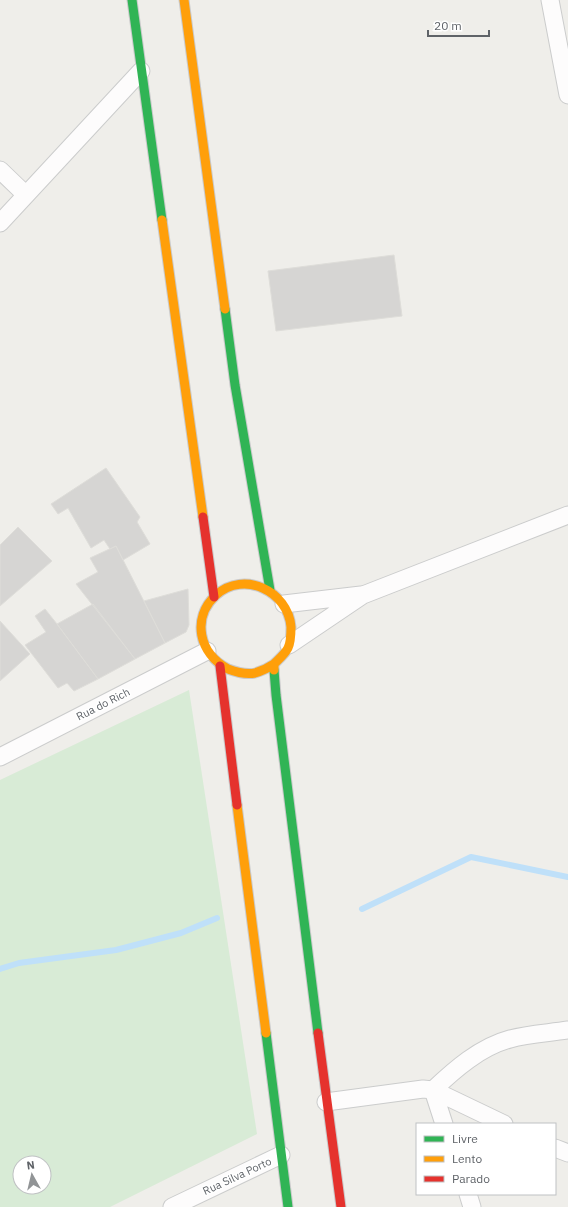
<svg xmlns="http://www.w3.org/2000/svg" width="568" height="1207" font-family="'IBM Plex Sans',sans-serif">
	<rect width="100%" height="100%" fill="#efeeea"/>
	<path fill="#d8ebd6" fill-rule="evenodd" d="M189,690l68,444 -147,73h-110v-427zM20,1163h24v24h-24z"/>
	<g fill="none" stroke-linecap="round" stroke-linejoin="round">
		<path stroke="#bfe0f9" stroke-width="6" d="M362,909l109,-52 97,20
			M0,969l19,-6 97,-13 65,-17 36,-15"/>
	</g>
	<path fill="#d6d5d3" stroke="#deddd9" d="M394,255l8,61 -126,15 -8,-60z
		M106,468l34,49 -3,5 13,22 -27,16 -7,-14 -6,3 -6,-9 -13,8 -23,-40 -10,6 -7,-10z
		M18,527l34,34 -52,45v-61z
		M116,546l49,97 -30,16 -59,-75 22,-12 -8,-14z
		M188,589l1,36 -3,7 -21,11 -21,-42z
		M93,604l42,55 -37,20 -41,-55z
		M45,609l12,15 41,55 -24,12 -7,-8 -9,5 -33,-43 21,-13 -11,-16z
		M0,621l30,33 -30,27z"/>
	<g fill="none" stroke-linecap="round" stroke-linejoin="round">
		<defs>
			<path id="street" d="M550,0l18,95
				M0,170l26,25
				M0,223l141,-152
				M284,604l77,-9
				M289,645l74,-50 205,-80
				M0,757l207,-106
				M326,1102l97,-13 10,1 11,34
				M504,1124l-71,-34c21,-20 47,-43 77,-51 18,-5 39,-6 58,-9
				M555,1148l13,5
				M468,1194l4,13
				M172,1207l109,-52"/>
			<path id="fast" d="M132,0l30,220
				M225,309l10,76 35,205
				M274,670l2,25 42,338
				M266,1033l22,174"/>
			<path id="slow" d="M184,0l41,309
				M162,220l41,297
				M274,664c-6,4 -12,7 -19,9 -9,2 -19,-1 -27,-4 -29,-15 -37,-51 -12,-74 28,-25 72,-4 75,32 0,7 0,15 -3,21 -3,6 -9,11 -14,16v6
				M237,805l29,228"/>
			<path id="jam" d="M203,517l11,80
				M220,666l17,139
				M318,1033l23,174"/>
		</defs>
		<use href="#street" stroke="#cbcccc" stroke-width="19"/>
		<use href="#fast" stroke="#cacacb" stroke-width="11"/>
		<use href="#slow" stroke="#cacacb" stroke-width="11"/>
		<use href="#jam" stroke="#cacacb" stroke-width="11"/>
		<use href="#street" stroke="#fdfcfc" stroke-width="17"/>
		<use href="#fast" stroke="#30b455" stroke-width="9"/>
		<use href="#slow" stroke="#ff9f0a" stroke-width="9"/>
		<use href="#jam" stroke="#e5322d" stroke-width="9"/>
	</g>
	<g text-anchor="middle" stroke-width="3" stroke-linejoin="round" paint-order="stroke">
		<g font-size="11" fill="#5f6368" stroke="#fff">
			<text transform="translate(103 704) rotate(-27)" y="4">Rua do Rich</text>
			<text transform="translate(237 1176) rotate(-25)" y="4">Rua Silva Porto</text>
		</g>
	</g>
	<rect x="416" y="1123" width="140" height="72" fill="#ffffff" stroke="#bfc1c3"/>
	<rect x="424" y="1136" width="20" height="6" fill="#30b455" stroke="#bfc1c3"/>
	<text x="452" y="1143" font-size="12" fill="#5f6368">Livre</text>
	<rect x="424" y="1156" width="20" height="6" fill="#ff9f0a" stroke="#bfc1c3"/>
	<text x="452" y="1163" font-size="12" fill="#5f6368">Lento</text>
	<rect x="424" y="1176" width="20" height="6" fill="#e5322d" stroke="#bfc1c3"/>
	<text x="452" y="1183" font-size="12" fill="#5f6368">Parado</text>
	<g transform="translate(32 1175) rotate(352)"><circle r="19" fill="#ffffff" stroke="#bfc1c3"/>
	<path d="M0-3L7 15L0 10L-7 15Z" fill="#919496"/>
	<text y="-6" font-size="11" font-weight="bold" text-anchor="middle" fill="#5f6368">N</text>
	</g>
	<path d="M428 30v6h61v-6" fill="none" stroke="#5f6368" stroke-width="2"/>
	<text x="434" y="30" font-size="12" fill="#5f6368" stroke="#ffffff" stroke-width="3" paint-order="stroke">20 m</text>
</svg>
